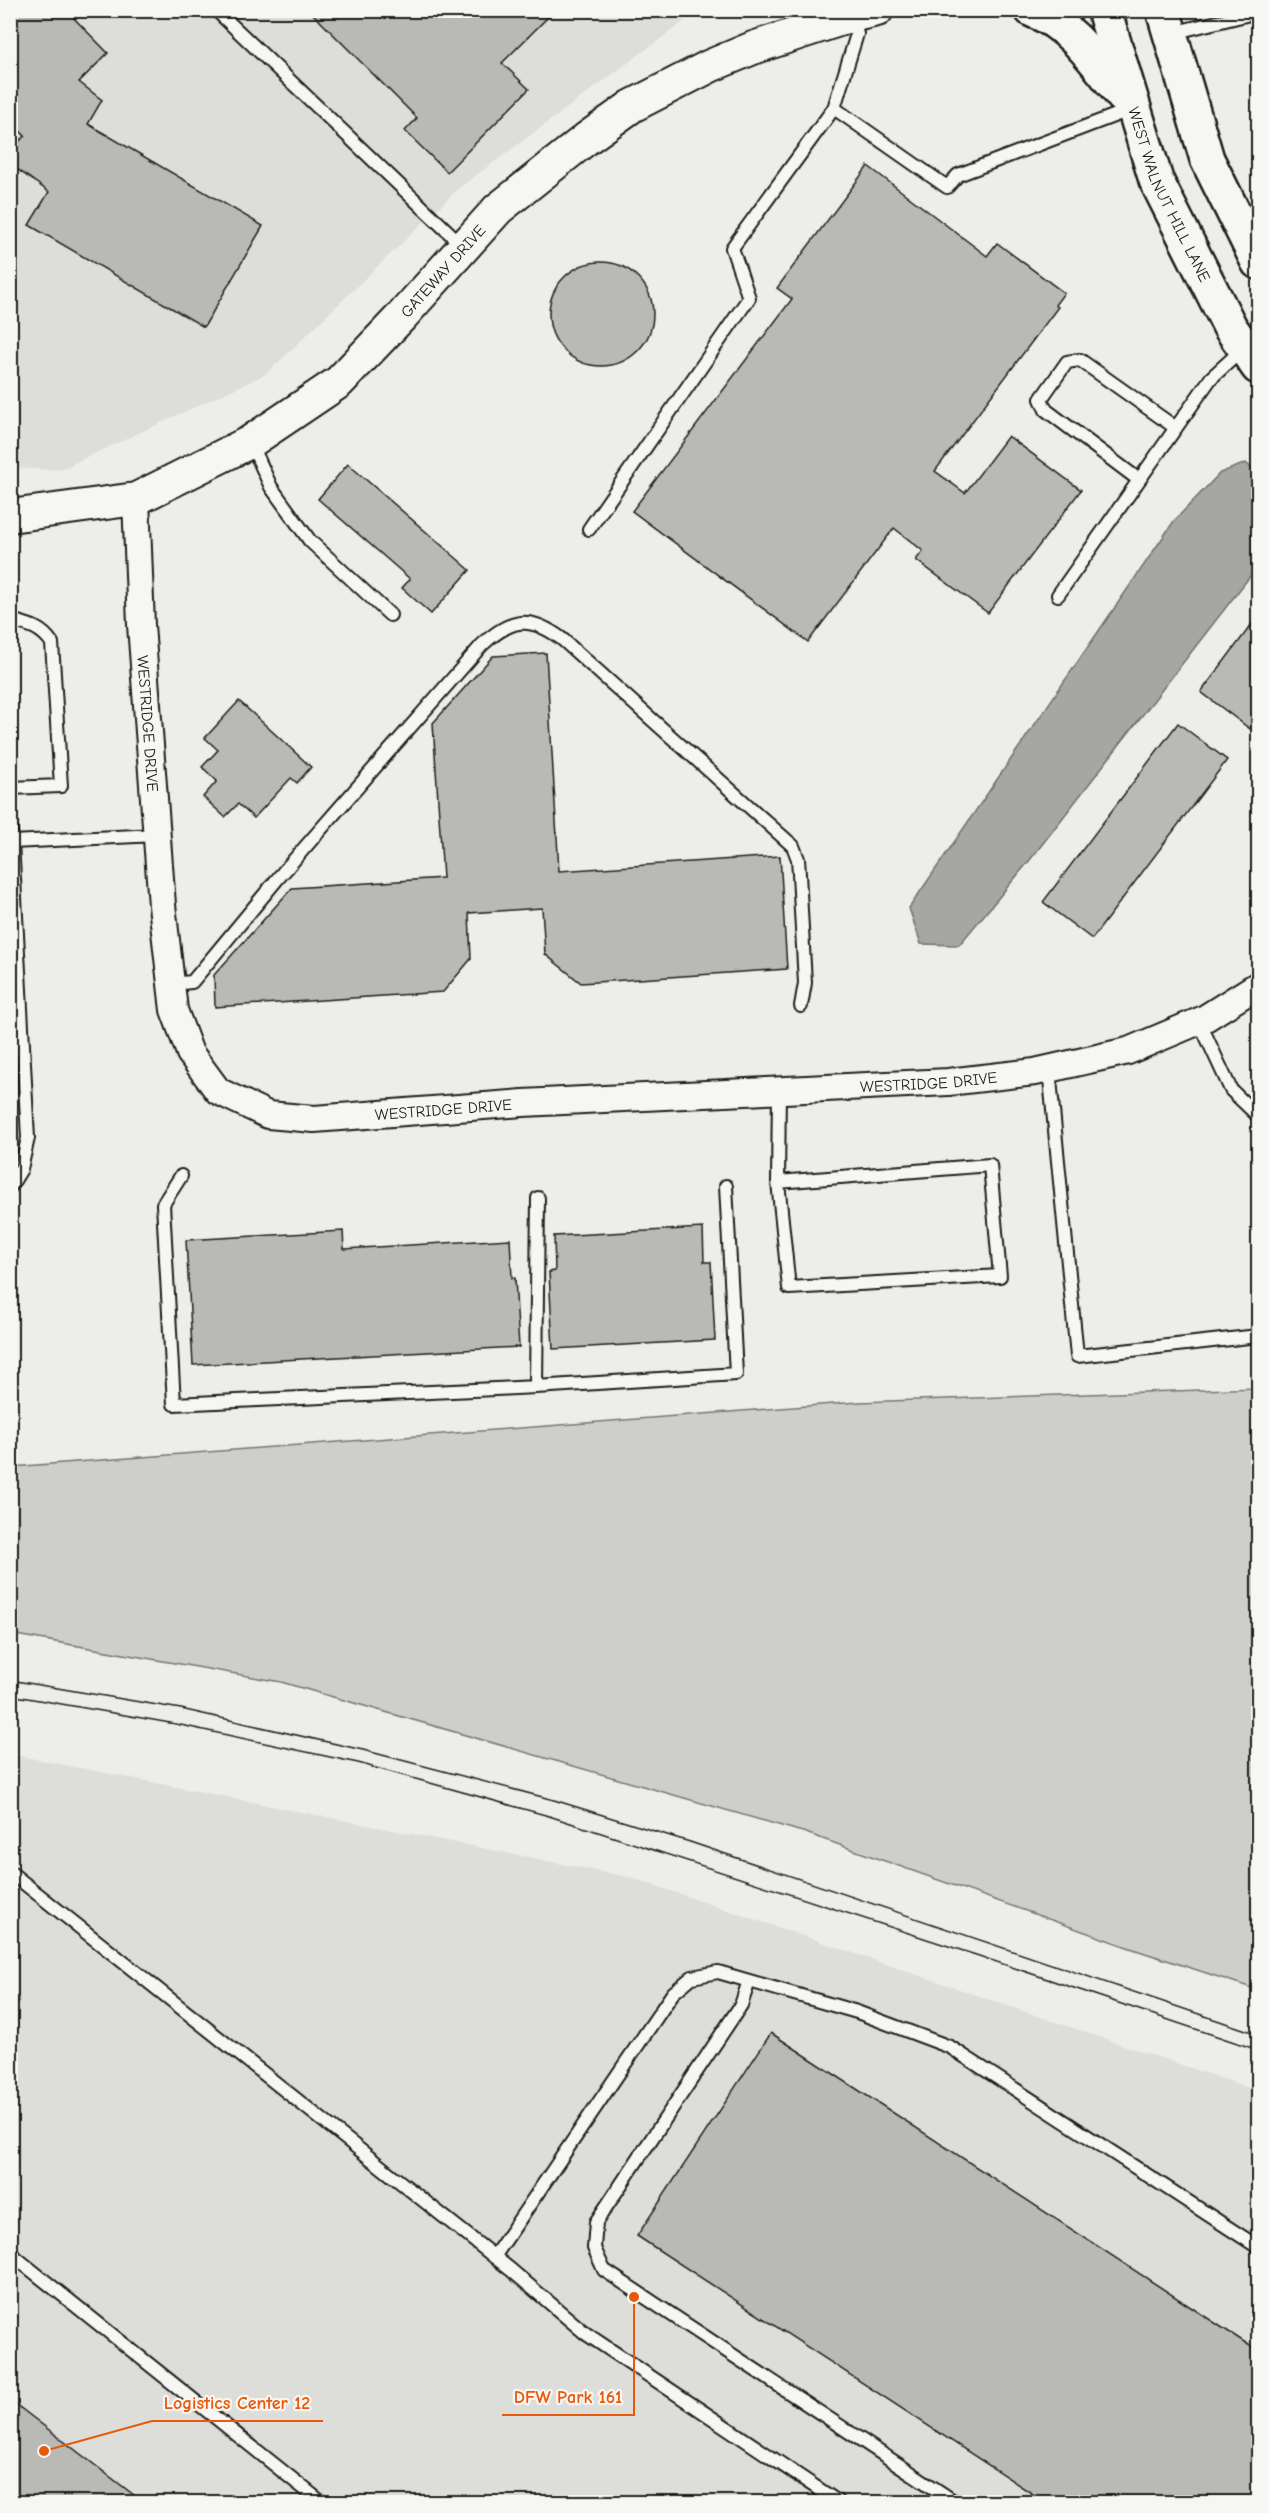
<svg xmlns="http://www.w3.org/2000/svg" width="1269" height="2513" font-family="'Comic Neue',sans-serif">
	<rect width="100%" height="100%" fill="#edede9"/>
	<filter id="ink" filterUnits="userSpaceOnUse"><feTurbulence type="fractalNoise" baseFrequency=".0167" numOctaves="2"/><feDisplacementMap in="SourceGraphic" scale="12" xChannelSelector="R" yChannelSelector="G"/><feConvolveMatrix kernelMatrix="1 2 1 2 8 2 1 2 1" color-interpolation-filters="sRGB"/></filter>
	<g filter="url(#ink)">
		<path fill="#ddddda" d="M11,11h687l-239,177 -193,186 -207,96 -48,-2z
			M10,1754l623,124 625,213v411h-1247z"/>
		<path fill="#cececb" stroke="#757574" stroke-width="1.5" d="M1258,1388v602l-125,-41 -327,-116 -525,-151 -270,-48v-167l848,-65z"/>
		<path fill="#a6a6a3" stroke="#6f6f6d" stroke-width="1.5" d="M1246,463l12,11v92l-228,294 -71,85 -38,-1 -12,-36 265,-387 46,-48z"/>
		<path fill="#b9b9b6" stroke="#1c1c1c" stroke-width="1.5" d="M10,10h56l42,43 -29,29 23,18 -14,24 175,102 -59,101 -175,-102 20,-33 -39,-28v-14l15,-14 -15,-15z
			M309,10h246l-53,53 27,26 -82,83 -42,-41 12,-13z
			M868,166l119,90 10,-13 67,50 -9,12 3,2 -123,164 30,22 43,-57 73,54 -93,123 -72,-53 7,-9 -29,-23 -86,114 -176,-131 160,-212 -15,-11z
			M549 314a52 52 0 1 1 104 0a52 52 0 1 1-104 0Z
			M348,464l122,106 -39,44 -29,-26 8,-9 -92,-80z
			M1258,616v102l-8,11 -49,-37z
			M546,653l13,218 221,-15 7,113 -206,14 -36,-29 -3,-46 -73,5 2,46 -28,33 -228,15 -1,-32 78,-87 151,-10 -10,-155 60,-67z
			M239,701l72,66 -14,16 -6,-5 -37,40 -16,-14 -13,13 -22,-20 14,-16 -15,-14 16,-17 -13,-12z
			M1178,723l49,37 -135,179 -49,-37z
			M703,1228l1,34h7l4,78 -162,9 -4,-77 6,-1 -1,-35z
			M343,1231l1,18 166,-10 2,39h3l4,69 -326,18 -7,-125z
			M771,2033l487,318v151h-213l-408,-266z
			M10,2400l133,102h-133z"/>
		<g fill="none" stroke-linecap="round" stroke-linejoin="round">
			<defs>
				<path id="service" d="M216,10l247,236
					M851,17l6,17 -23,74 113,79 11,-12 174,-66
					M1172,33l86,-21
					M251,443l20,44 39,54 80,74
					M1139,480l-93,-70 -5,-11 26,-37 13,-2 96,68
					M589,529l160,-231 -17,-50 102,-140
					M1058,595l153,-217 33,-30
					M10,620c19,5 31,7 42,23l9,143 -51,2
					M10,819l2,23
					M171,984l21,-2 87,-105 203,-232c29,-27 48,-30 80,-6l231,207 5,13 1,15 6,109 -4,23
					M1199,1021l32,69 27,26
					M1049,1069l28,287 181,-20
					M181,1176l-18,28 11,200 362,-17 2,-189
					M778,1182l212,-17 10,111 -211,12 -11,-106 1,-92
					M10,1187l11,-18 7,-31 -16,-296 145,-7
					M536,1387l200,-13 -10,-188
					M10,1872l501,398 74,63 253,169
					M749,1981l-8,24 -145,217 -2,26 10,22 351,232
					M10,2253l311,249
					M494,2257l179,-264 19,-16 26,-5 139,40 93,35 308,200"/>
				<g id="minor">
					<path id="s1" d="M136,499l5,126 21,280 12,105 16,43 28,38 50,24 46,4 209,-16 425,-21 87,-10 93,-21 76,-32 54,-34"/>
				</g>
				<g id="tertiary">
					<path id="s2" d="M10,516l126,-17 114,-57 89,-60 63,-66 96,-107 88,-70 46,-33 78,-40 43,-18 98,-32 26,-6"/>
				</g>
				<g id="secondary">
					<path d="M1032,10c41,16 64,53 91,86"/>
					<path id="s3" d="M1104,10l52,170 74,147 28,40"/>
					<path d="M1163,10l44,149 51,103"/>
				</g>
			</defs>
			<use href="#service" stroke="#1c1c1c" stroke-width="16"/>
			<use href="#minor" stroke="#1c1c1c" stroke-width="30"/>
			<use href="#tertiary" stroke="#1c1c1c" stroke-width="36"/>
			<use href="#secondary" stroke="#1c1c1c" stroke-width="38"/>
			<use href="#service" stroke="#f6f6f2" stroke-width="12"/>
			<use href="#minor" stroke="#f6f6f2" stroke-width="26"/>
			<use href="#tertiary" stroke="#f6f6f2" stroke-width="32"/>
			<use href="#secondary" stroke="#f6f6f2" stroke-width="33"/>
			<path stroke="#1c1c1c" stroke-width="1.5" d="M10,1680l171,29 182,41 191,50 136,42 568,192
				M10,1695l166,29 182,39 191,53 430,140 279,94"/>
		</g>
	</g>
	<g text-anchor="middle" stroke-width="4.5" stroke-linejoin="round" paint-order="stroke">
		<g font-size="16" fill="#1c1c1c" stroke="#f6f6f2">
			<text dy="6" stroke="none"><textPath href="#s3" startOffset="196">WEST WALNUT HILL LANE</textPath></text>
			<text dy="6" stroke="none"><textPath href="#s2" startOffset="514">GATEWAY DRIVE</textPath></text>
			<text dy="6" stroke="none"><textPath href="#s1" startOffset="225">WESTRIDGE DRIVE</textPath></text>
			<text dy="6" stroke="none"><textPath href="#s1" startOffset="1323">WESTRIDGE DRIVE</textPath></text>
			<text dy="6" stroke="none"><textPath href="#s1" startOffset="837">WESTRIDGE DRIVE</textPath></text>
		</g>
	</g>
	<path fill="none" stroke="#e8590c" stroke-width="2" d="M634 2297L634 2415H502M44 2451L152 2421H323"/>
	<g fill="#e8590c" stroke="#f6f6f2" stroke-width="2">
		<circle cx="634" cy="2297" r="6"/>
		<circle cx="44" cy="2451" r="6"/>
	</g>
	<g font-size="18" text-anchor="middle" font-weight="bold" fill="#e8590c" stroke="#f6f6f2" stroke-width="4.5" stroke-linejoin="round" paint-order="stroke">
		<text x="568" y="2403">DFW Park 161</text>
		<text x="237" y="2409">Logistics Center 12</text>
	</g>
	<rect width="1269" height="2513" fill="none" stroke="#f6f6f2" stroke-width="36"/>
	<rect x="18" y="18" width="1233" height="2477" fill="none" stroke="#1c1c1c" stroke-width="2" filter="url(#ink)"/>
</svg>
